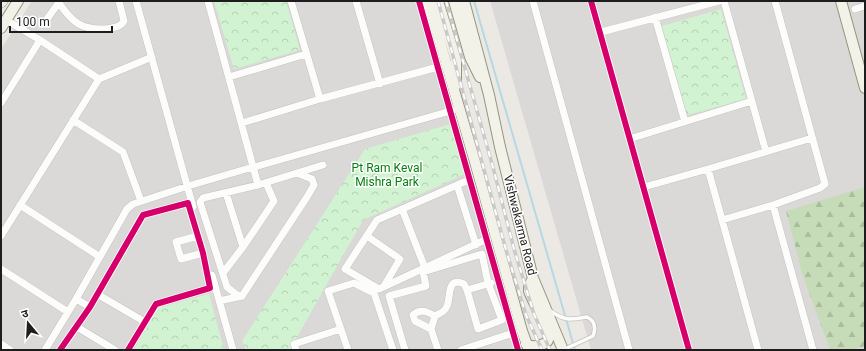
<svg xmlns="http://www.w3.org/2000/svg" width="866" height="351" font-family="Roboto,'Noto Sans Devanagari',sans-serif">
	<defs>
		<pattern id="forest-firs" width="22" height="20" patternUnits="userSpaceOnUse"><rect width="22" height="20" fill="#c6dcb8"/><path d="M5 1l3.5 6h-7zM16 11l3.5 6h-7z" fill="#aabc9e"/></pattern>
		<pattern id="park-crowns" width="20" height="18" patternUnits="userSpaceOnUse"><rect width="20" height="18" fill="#d1f3d1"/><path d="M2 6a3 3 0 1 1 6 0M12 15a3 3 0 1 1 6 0" fill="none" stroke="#b3d0b3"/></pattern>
	</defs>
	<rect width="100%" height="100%" fill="#ece9e5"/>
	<path fill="#dbd9d7" d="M32,1h395l69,248 18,101h-513v-301z
		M490,1h375v349h-274z"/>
	<path fill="url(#forest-firs)" d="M865,187v159l-14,4h-21l-27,-74 -17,-65z"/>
	<path fill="url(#park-crowns)" d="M214,1h72l14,49 -66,19z
		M721,9l25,90 -59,16 -25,-89z
		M451,124l14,50 -102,46 -71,126 1,4h-47l-4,-9 123,-192z
		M209,294l15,56h-90l23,-42z"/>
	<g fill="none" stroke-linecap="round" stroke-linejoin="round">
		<path stroke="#b6d8e1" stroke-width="2" d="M474,1l101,349"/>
		<defs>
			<path id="lane" d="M549,310c15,11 21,10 38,7 8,4 9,11 6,19l-28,13"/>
			<path id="street" d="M136,1l57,206
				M208,1l50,184
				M291,1l29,98
				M356,1l24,83
				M419,1l99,349
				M533,1l96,349
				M591,1l98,349
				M724,1l42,151
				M59,3c13,19 22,27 46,26 7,-1 15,-1 19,-8l-5,-20
				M855,9l10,-3
				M655,17l30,105
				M47,19l13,-18
				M6,20l34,20 59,39 53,-22
				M601,32l118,-31
				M229,77l77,-23
				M1,103l39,-63
				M73,120l50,32 18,49
				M242,123l78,-24 118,-32
				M629,139l123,-38
				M258,166l196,-56
				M708,169l50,181
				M297,173l26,-8
				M464,182l-87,38 -32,49 34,20 108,-50
				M457,185l19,60
				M644,187l64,-18 104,-31
				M226,193l17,54
				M20,205l80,52
				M773,205l40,145
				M402,209l23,59
				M722,220l51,-15 47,-17 5,-4 -50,-183
				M1,236l98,-157
				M198,236l-22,6 5,17 22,-6
				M367,236l33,23 -16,27
				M1,269l67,43
				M223,273l20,-26 31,-46 -8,-18
				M212,275l21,75
				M97,294l48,28
				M76,299l14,8
				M219,301l23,-5 65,-99 7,-12 -2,-6 -15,-6 -39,12 -55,13 -3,4 27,85 10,8 5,1
				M435,316c-7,-4 -15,-8 -22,-1l2,6 16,8 7,21
				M77,327l38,23
				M431,329l4,-13c5,-3 10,-4 12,-10 4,-8 -1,-30 17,-22l3,6 24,-7
				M1,344l9,6
				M45,350l31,-51 51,-90 6,-5 55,-18 65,-19
				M60,350l30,-43 53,-92 45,-12 15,50 7,35 -54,16 -28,46
				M296,350l-2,-6 47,-15
				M348,350l-20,-59 26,-8 20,10 19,57
				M405,350l-16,-54 37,-10 -3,-14 59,-18 6,29 14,37 -24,9 -11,-39
				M461,350l52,-17"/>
			<path id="secondary" d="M428,1l47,161 47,169 7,19
				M438,1l18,59v25
				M454,1l16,56 10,20
				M464,1l25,94 11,52 33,131 30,72
				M841,1l24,87
				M1,28l17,-27
				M526,344c5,3 10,3 15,1 3,-1 6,-2 7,-5 3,-7 -16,-40 -19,-49v-5l4,-8"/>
			<path id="primary" d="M1,2l1,-1"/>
		</defs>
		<use href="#lane" stroke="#c4c3c1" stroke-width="5"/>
		<use href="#street" stroke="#c4c3c1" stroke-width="8"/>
		<use href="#secondary" stroke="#94957c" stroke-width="12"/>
		<use href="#primary" stroke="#a29681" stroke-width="12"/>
		<use href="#lane" stroke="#fcfcfb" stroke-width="3.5"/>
		<use href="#street" stroke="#fcfcfb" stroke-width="7"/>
		<use href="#secondary" stroke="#f3f2e9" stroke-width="10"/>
		<use href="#primary" stroke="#f0ebe3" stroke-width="11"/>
		<defs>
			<path id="rail" d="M438,1l68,249 20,65 16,35
				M446,1l48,170 20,78 20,65 16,36"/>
		</defs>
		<use href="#rail" stroke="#cacac9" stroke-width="3.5"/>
		<use href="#rail" stroke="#fff" stroke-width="2" stroke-dasharray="6" stroke-linecap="butt"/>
		<defs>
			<path id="cycleway" d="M419,1l99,349
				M591,1l98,349
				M60,350l30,-43 53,-92 45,-12 15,50 7,35 -54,16 -28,46"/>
		</defs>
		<use href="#cycleway" stroke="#fff" stroke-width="8"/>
		<use href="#cycleway" stroke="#d6006c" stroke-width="6"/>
	</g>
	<g text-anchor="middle" stroke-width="3" stroke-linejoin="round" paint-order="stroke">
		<g font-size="12" fill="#05810e" stroke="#fff">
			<text x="387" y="172">Pt Ram Keval<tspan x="387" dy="14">Mishra Park</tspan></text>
		</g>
		<g font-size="12" fill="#1d1d1d" stroke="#fff">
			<text transform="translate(520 225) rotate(76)" y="4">Vishwakarma Road</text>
		</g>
	</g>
	<rect width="866" height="351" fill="none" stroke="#1d1d1d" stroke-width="4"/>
	<g transform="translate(28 323) rotate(342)" stroke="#ffffff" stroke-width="3" paint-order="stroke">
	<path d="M0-3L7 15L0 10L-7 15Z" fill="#1d1d1d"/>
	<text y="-6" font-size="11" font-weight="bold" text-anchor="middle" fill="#1d1d1d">उ</text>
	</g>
	<path d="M10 26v6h102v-6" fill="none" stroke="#1d1d1d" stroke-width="2"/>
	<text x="16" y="26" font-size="12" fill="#1d1d1d" stroke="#ffffff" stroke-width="3" paint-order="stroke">100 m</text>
</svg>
